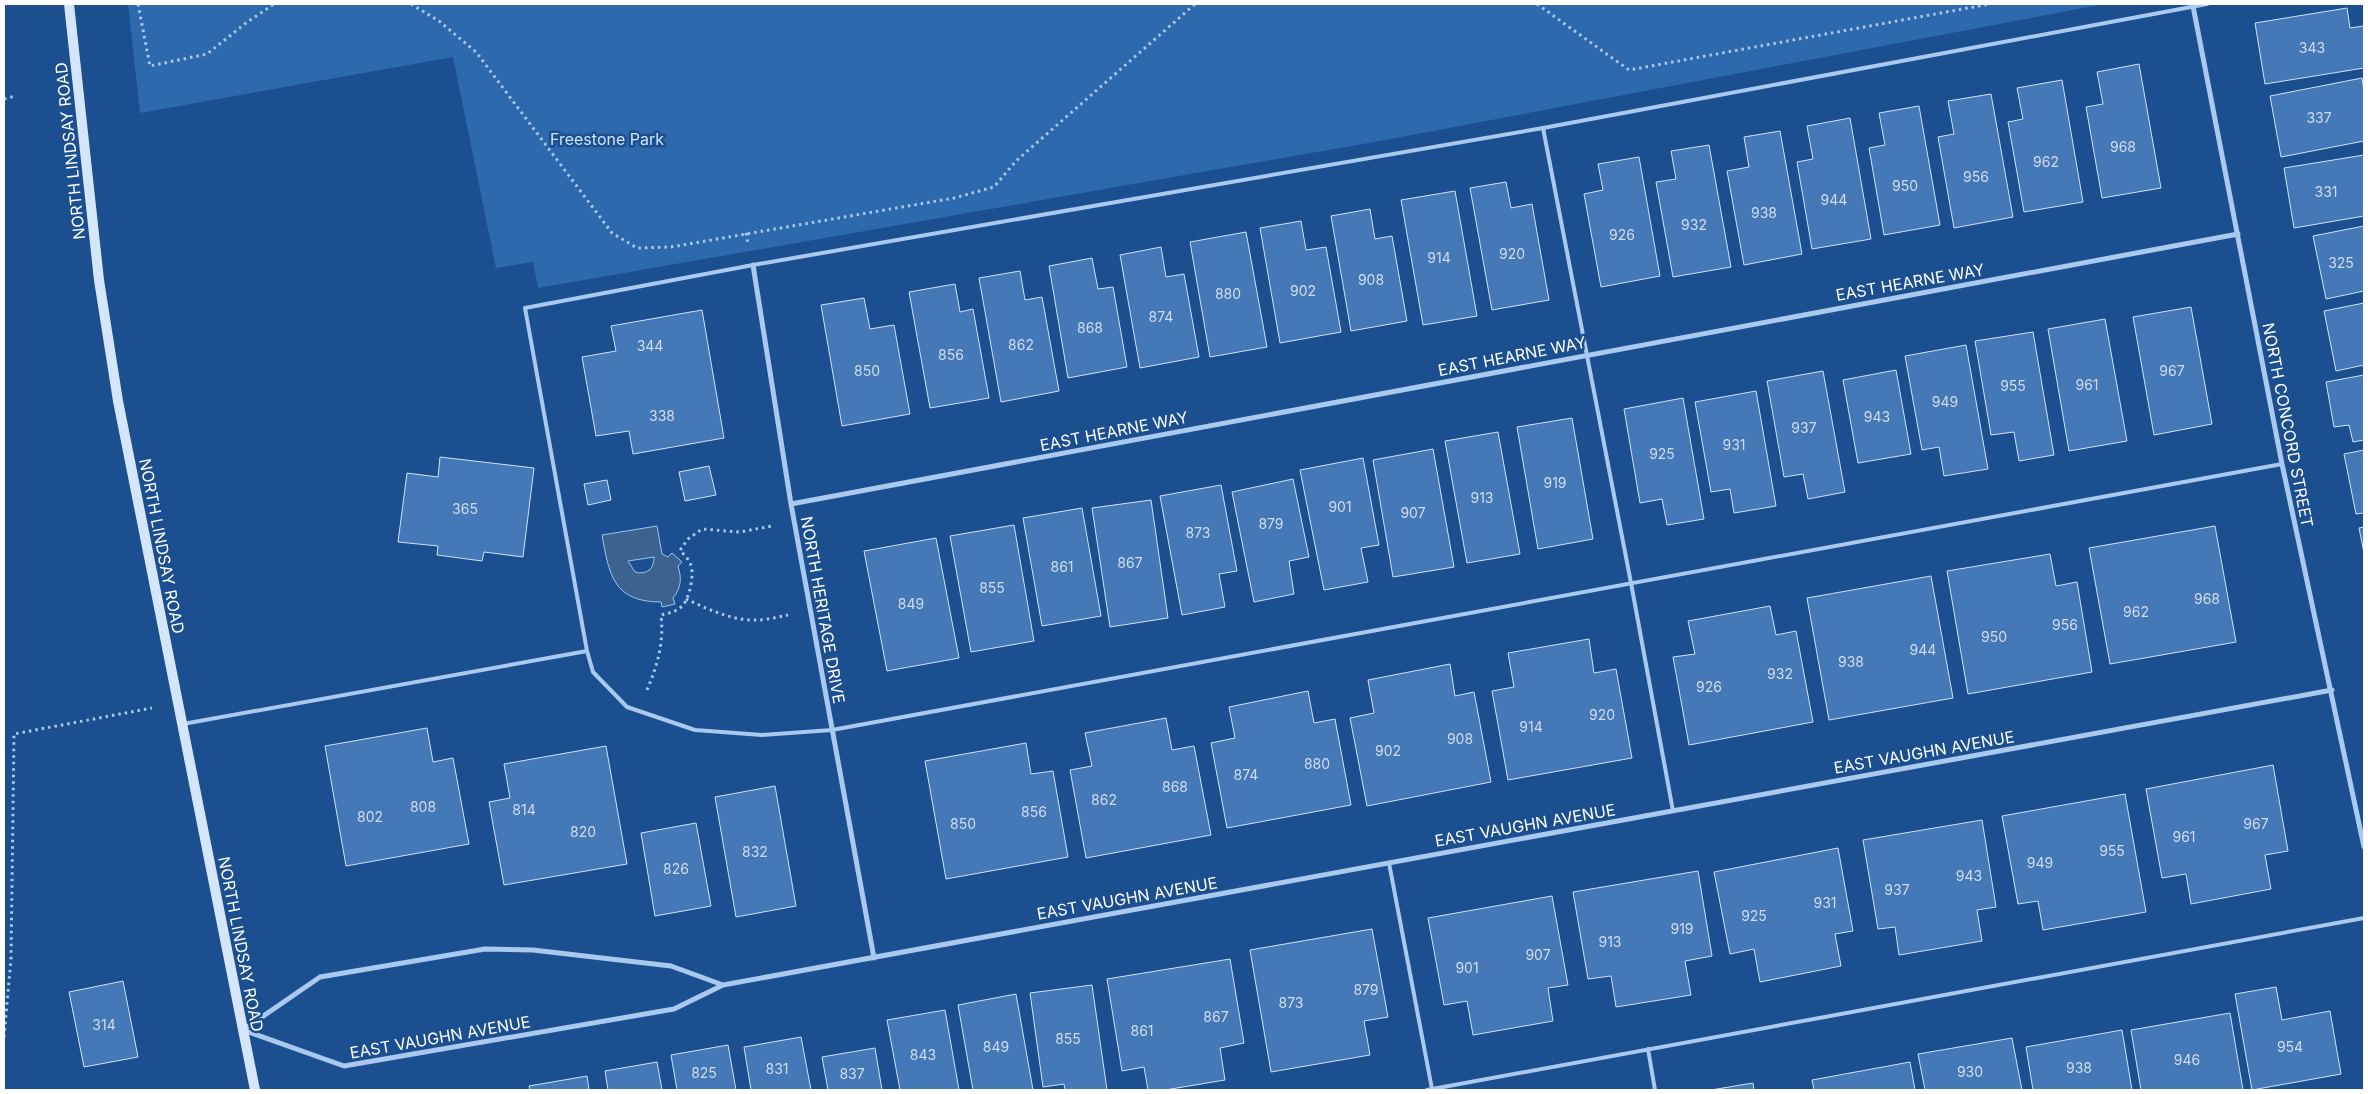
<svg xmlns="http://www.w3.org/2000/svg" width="2368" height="1094" font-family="Inter,sans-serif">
	<rect width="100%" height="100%" fill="#1b4f8f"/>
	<path fill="#2e69ad" d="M128,4h1977l-725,137 -842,147 -5,-26 -37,6 -43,-211 -313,56z"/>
	<path fill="#3c6290" stroke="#9cc4f0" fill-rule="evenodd" d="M657,526l5,28 6,3 4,-4 10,9 -4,4c4,13 3,22 -5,32l2,6 -13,3 -1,-5c-48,0 -52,-28 -59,-67zM654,557c0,12 -7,18 -19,15l-7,-11z"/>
	<path fill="#4478b7" stroke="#cfe3fa" d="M2347,8l3,20 14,-2v42l-99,16 -10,-61z
		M2139,64l22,124 -59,10 -16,-91 17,-3 -6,-32z
		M2362,78l2,13v50l-83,16 -11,-61z
		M2062,80l21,122 -59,10 -16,-90 15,-3 -6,-31z
		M1991,94l22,123 -59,11 -16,-91 16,-3 -6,-33z
		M1919,106l21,119 -56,10 -15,-87 16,-3 -6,-32z
		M1850,118l21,121 -59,10 -15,-87 16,-3 -6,-33z
		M1780,131l22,123 -58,11 -17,-94 22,-4 -5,-30z
		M1709,145l22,122 -58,10 -17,-95 20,-3 -5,-28z
		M2364,155v61l-70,12 -10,-60z
		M1639,157l21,119 -59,11 -17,-93 19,-4 -5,-26z
		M1506,182l5,26 21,-4 17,96 -57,10 -22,-122z
		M1455,191l22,125 -54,9 -22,-125z
		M1370,209l5,30 17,-3 15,85 -56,10 -20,-115z
		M1301,221l5,29 20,-3 15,85 -61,11 -20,-115z
		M2364,226v65l-38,8 -13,-63z
		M1246,232l21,115 -57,10 -20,-115z
		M1161,247l5,30 18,-3 15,83 -59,11 -20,-113z
		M1092,258l6,31 15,-2 14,80 -59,11 -19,-112z
		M1020,271l5,29 17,-3 17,94 -58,11 -22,-124z
		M955,284l5,28 13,-3 16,89 -59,10 -21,-116z
		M864,298l6,31 24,-4 16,89 -68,12 -21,-121z
		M2364,303v62l-28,6 -12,-60z
		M2191,307l21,117 -58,11 -21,-118z
		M702,310l22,128 -91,16 -4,-23 -33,5 -14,-79 34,-6 -5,-25z
		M2105,319l22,122 -58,10 -21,-122z
		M2033,332l21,123 -35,6 -5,-29 -23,3 -16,-94z
		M1966,345l22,124 -44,7 -5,-29 -17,3 -17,-94z
		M1896,370l15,84 -53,9 -15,-83z
		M1823,371l22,121 -37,7 -5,-25 -19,3 -17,-96z
		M2364,375v65l-11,2 -4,-17 -15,2 -8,-45z
		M1756,391l20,115 -42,7 -4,-24 -19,3 -16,-90z
		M1683,398l21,121 -37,6 -5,-26 -22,4 -16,-94z
		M1572,418l21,121 -55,10 -21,-122z
		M1498,432l22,122 -53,9 -22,-122z
		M1433,449l21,118 -61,10 -20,-117z
		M2364,450v63l-8,1 -12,-60z
		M440,457l94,11 -11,89 -39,-5 -2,9 -45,-6 1,-9 -40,-4 9,-69 31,4z
		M1363,458l16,87 -18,3 7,34 -44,8 -24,-120z
		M709,466l7,29 -31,6 -6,-29z
		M1293,479l16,78 -20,4 5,33 -40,8 -22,-110z
		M607,480l4,20 -23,5 -4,-21z
		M1221,485l16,86 -18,3 6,33 -43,8 -22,-119z
		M1151,500l17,118 -58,9 -18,-119z
		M1082,508l19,108 -59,10 -19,-108z
		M1014,525l20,116 -63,11 -21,-116z
		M2215,526l21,116 -126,22 -21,-116z
		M2364,527v26l-5,-25z
		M936,538l23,120 -72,13 -23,-120z
		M2050,554l6,32 21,-4 15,90 -124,22 -21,-123z
		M1931,576l22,122 -124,22 -22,-122z
		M1770,606l6,29 20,-4 17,91 -124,23 -16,-88 22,-3 -7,-33z
		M1589,639l5,34 22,-4 16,89 -124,22 -16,-89 22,-4 -6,-34z
		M1450,664l5,32 19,-4 17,90 -124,24 -17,-88 24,-5 -6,-33z
		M1308,691l6,32 21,-4 16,86 -124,23 -16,-85 24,-5 -6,-31z
		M1166,718l6,32 22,-4 17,89 -125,23 -16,-88 22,-4 -7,-33z
		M427,728l6,34 20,-4 16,86 -123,22 -21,-120z
		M1026,743l5,31 22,-3 15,86 -122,22 -21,-118z
		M606,746l21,118 -123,21 -15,-83 21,-4 -6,-34z
		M2273,765l15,86 -23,4 6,34 -80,15 -5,-30 -24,4 -16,-89z
		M775,786l21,120 -60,11 -21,-120z
		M2125,794l21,118 -103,18 -5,-29 -20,3 -16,-88z
		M1982,820l14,87 -19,3 5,31 -83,14 -4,-28 -17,2 -15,-89z
		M696,823l15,83 -56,10 -14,-83z
		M1838,848l15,83 -18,3 6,32 -81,16 -6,-33 -24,5 -16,-82z
		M1698,871l14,85 -27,5 6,34 -75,12 -5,-31 -23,3 -15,-87z
		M1552,896l16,89 -20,3 5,33 -80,14 -6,-34 -23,4 -16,-87z
		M1372,929l16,88 -24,4 6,34 -99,17 -21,-122z
		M1230,959l14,84 -24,5 5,32 -60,10h-17l-4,-23 -22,4 -15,-92z
		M123,981l15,76 -54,10 -15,-75z
		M1092,985l15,105h-42l-1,-6 -21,3 -13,-94z
		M2276,987l6,33 48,-9 11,63 -89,16 -17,-96z
		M1016,994l17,96h-60l-15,-85z
		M945,1010l14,80h-59l-13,-70z
		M2230,1013l13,77h-102l-10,-60z
		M2122,1030l10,60h-99l-7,-43z
		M801,1037l10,53h-60l-7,-43z
		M2012,1038l10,52h-97l-7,-36z
		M728,1045l8,45h-59l-6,-35z
		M875,1048l7,42h-54l-6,-33z
		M657,1062l5,28h-54l-3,-19z
		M1910,1062l5,28h-101l-2,-10z
		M587,1076l2,14h-59l-1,-4z
		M1753,1083l1,7h-43z"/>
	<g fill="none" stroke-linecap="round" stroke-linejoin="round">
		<path stroke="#a9c9ee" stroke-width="3" stroke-dasharray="2.5 4" stroke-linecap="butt" d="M138,4l12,62 57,-12 39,-31 28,-19
			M411,4l28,17 37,31 136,181 25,15 34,-1 283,-49 40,-11 22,-26 179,-157
			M1537,4l92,66 361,-66
			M4,99l11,-3
			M746,233l2,11
			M686,599c22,10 46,22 71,21 10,0 21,-3 31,-5
			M647,690c11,-26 17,-48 14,-75 8,-2 16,-3 22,-10 7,-8 12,-33 7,-42 -2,-5 -7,-9 -10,-13l8,-11 14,-10 38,3 32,-6
			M4,1037l7,-78 3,-225 138,-26"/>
		<path stroke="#a9c9ee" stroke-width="4" d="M1543,128l88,455 42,228
			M587,651l-62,-343 228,-43 790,-137 664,-124
			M183,724l404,-73 6,21 34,35 68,23 67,5 70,-5 1450,-266
			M1389,863l43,226
			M1648,1049l7,41
			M1427,1090l937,-172"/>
		<path stroke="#a9c9ee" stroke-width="5" d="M2193,6l89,458 82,383
			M753,265l38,239 83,454
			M791,504l1447,-270
			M243,1030l101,36 330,-57 49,-24 1609,-295
			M243,1030l77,-53 165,-28 48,1 138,16 52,19"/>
		<path stroke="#d6e6fa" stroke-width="10" d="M69,4l30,276 19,121 137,689"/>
	</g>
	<g text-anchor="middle" stroke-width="5" stroke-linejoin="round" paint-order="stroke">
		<g font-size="14" fill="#d0dded">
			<text x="2312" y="53">343</text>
			<text x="2319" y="123">337</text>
			<text x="2123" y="152">968</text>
			<text x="2046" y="167">962</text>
			<text x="1976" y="182">956</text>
			<text x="1905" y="191">950</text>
			<text x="2326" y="197">331</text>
			<text x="1834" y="205">944</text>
			<text x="1764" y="218">938</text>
			<text x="1694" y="230">932</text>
			<text x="1622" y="240">926</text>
			<text x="1512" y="259">920</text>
			<text x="1439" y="263">914</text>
			<text x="2341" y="268">325</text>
			<text x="1371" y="285">908</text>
			<text x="1303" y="296">902</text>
			<text x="1228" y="299">880</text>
			<text x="1161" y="322">874</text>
			<text x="1090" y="333">868</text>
			<text x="1021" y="350">862</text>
			<text x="650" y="351">344</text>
			<text x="951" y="360">856</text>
			<text x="867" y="376">850</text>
			<text x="2172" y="376">967</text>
			<text x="2087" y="390">961</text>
			<text x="2013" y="391">955</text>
			<text x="1945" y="407">949</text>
			<text x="662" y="421">338</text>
			<text x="1877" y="422">943</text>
			<text x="1804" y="433">937</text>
			<text x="1734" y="450">931</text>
			<text x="1662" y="459">925</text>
			<text x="1555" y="488">919</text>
			<text x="1482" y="503">913</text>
			<text x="1340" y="512">901</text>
			<text x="465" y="514">365</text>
			<text x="1413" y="518">907</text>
			<text x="1271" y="529">879</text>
			<text x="1198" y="538">873</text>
			<text x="1130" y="568">867</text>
			<text x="1062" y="572">861</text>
			<text x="992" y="593">855</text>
			<text x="2207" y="604">968</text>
			<text x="911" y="609">849</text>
			<text x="2136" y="617">962</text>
			<text x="2065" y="630">956</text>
			<text x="1994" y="642">950</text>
			<text x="1923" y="655">944</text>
			<text x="1851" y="667">938</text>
			<text x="1780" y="679">932</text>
			<text x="1709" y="692">926</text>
			<text x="1602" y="720">920</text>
			<text x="1531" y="732">914</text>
			<text x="1460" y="744">908</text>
			<text x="1388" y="756">902</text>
			<text x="1317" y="769">880</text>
			<text x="1246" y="780">874</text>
			<text x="1175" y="792">868</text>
			<text x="1104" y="805">862</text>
			<text x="423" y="812">808</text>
			<text x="524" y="815">814</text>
			<text x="1034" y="817">856</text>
			<text x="370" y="822">802</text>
			<text x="963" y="829">850</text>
			<text x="2256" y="829">967</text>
			<text x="583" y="837">820</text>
			<text x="2184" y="842">961</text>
			<text x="2112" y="856">955</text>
			<text x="755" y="857">832</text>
			<text x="2040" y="868">949</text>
			<text x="676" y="874">826</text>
			<text x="1969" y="881">943</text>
			<text x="1897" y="895">937</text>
			<text x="1825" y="908">931</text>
			<text x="1754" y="921">925</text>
			<text x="1682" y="934">919</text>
			<text x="1610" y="947">913</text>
			<text x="1538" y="960">907</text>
			<text x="1467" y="973">901</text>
			<text x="1366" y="995">879</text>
			<text x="1291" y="1008">873</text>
			<text x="1216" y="1022">867</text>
			<text x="104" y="1030">314</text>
			<text x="1142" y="1036">861</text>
			<text x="1068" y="1044">855</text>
			<text x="996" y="1052">849</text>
			<text x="2290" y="1052">954</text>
			<text x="923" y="1060">843</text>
			<text x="2187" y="1065">946</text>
			<text x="2079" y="1073">938</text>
			<text x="777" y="1074">831</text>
			<text x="1970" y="1077">930</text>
			<text x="704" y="1078">825</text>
			<text x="852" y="1079">837</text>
		</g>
		<g font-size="16" fill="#cfe3fa" stroke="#1b4f8f">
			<text x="607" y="145">Freestone Park</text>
		</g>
		<g font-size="16" fill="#fff" stroke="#1b4f8f">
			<text transform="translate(70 151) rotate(-96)" y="6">NORTH LINDSAY ROAD</text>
			<text transform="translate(1910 282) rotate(-10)" y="6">EAST HEARNE WAY</text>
			<text transform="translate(1512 356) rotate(-11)" y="6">EAST HEARNE WAY</text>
			<text transform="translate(2288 425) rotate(79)" y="6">NORTH CONCORD STREET</text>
			<text transform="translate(1114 431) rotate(-11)" y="6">EAST HEARNE WAY</text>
			<text transform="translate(162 546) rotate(79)" y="6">NORTH LINDSAY ROAD</text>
			<text transform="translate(823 610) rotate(80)" y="6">NORTH HERITAGE DRIVE</text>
			<text transform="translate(1924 752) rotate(-10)" y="6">EAST VAUGHN AVENUE</text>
			<text transform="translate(1525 825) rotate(-10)" y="6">EAST VAUGHN AVENUE</text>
			<text transform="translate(1127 898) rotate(-10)" y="6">EAST VAUGHN AVENUE</text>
			<text transform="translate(241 944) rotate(79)" y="6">NORTH LINDSAY ROAD</text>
			<text transform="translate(440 1037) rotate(-10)" y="6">EAST VAUGHN AVENUE</text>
		</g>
	</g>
	<rect width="2368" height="1094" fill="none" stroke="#ffffff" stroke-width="10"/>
</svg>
